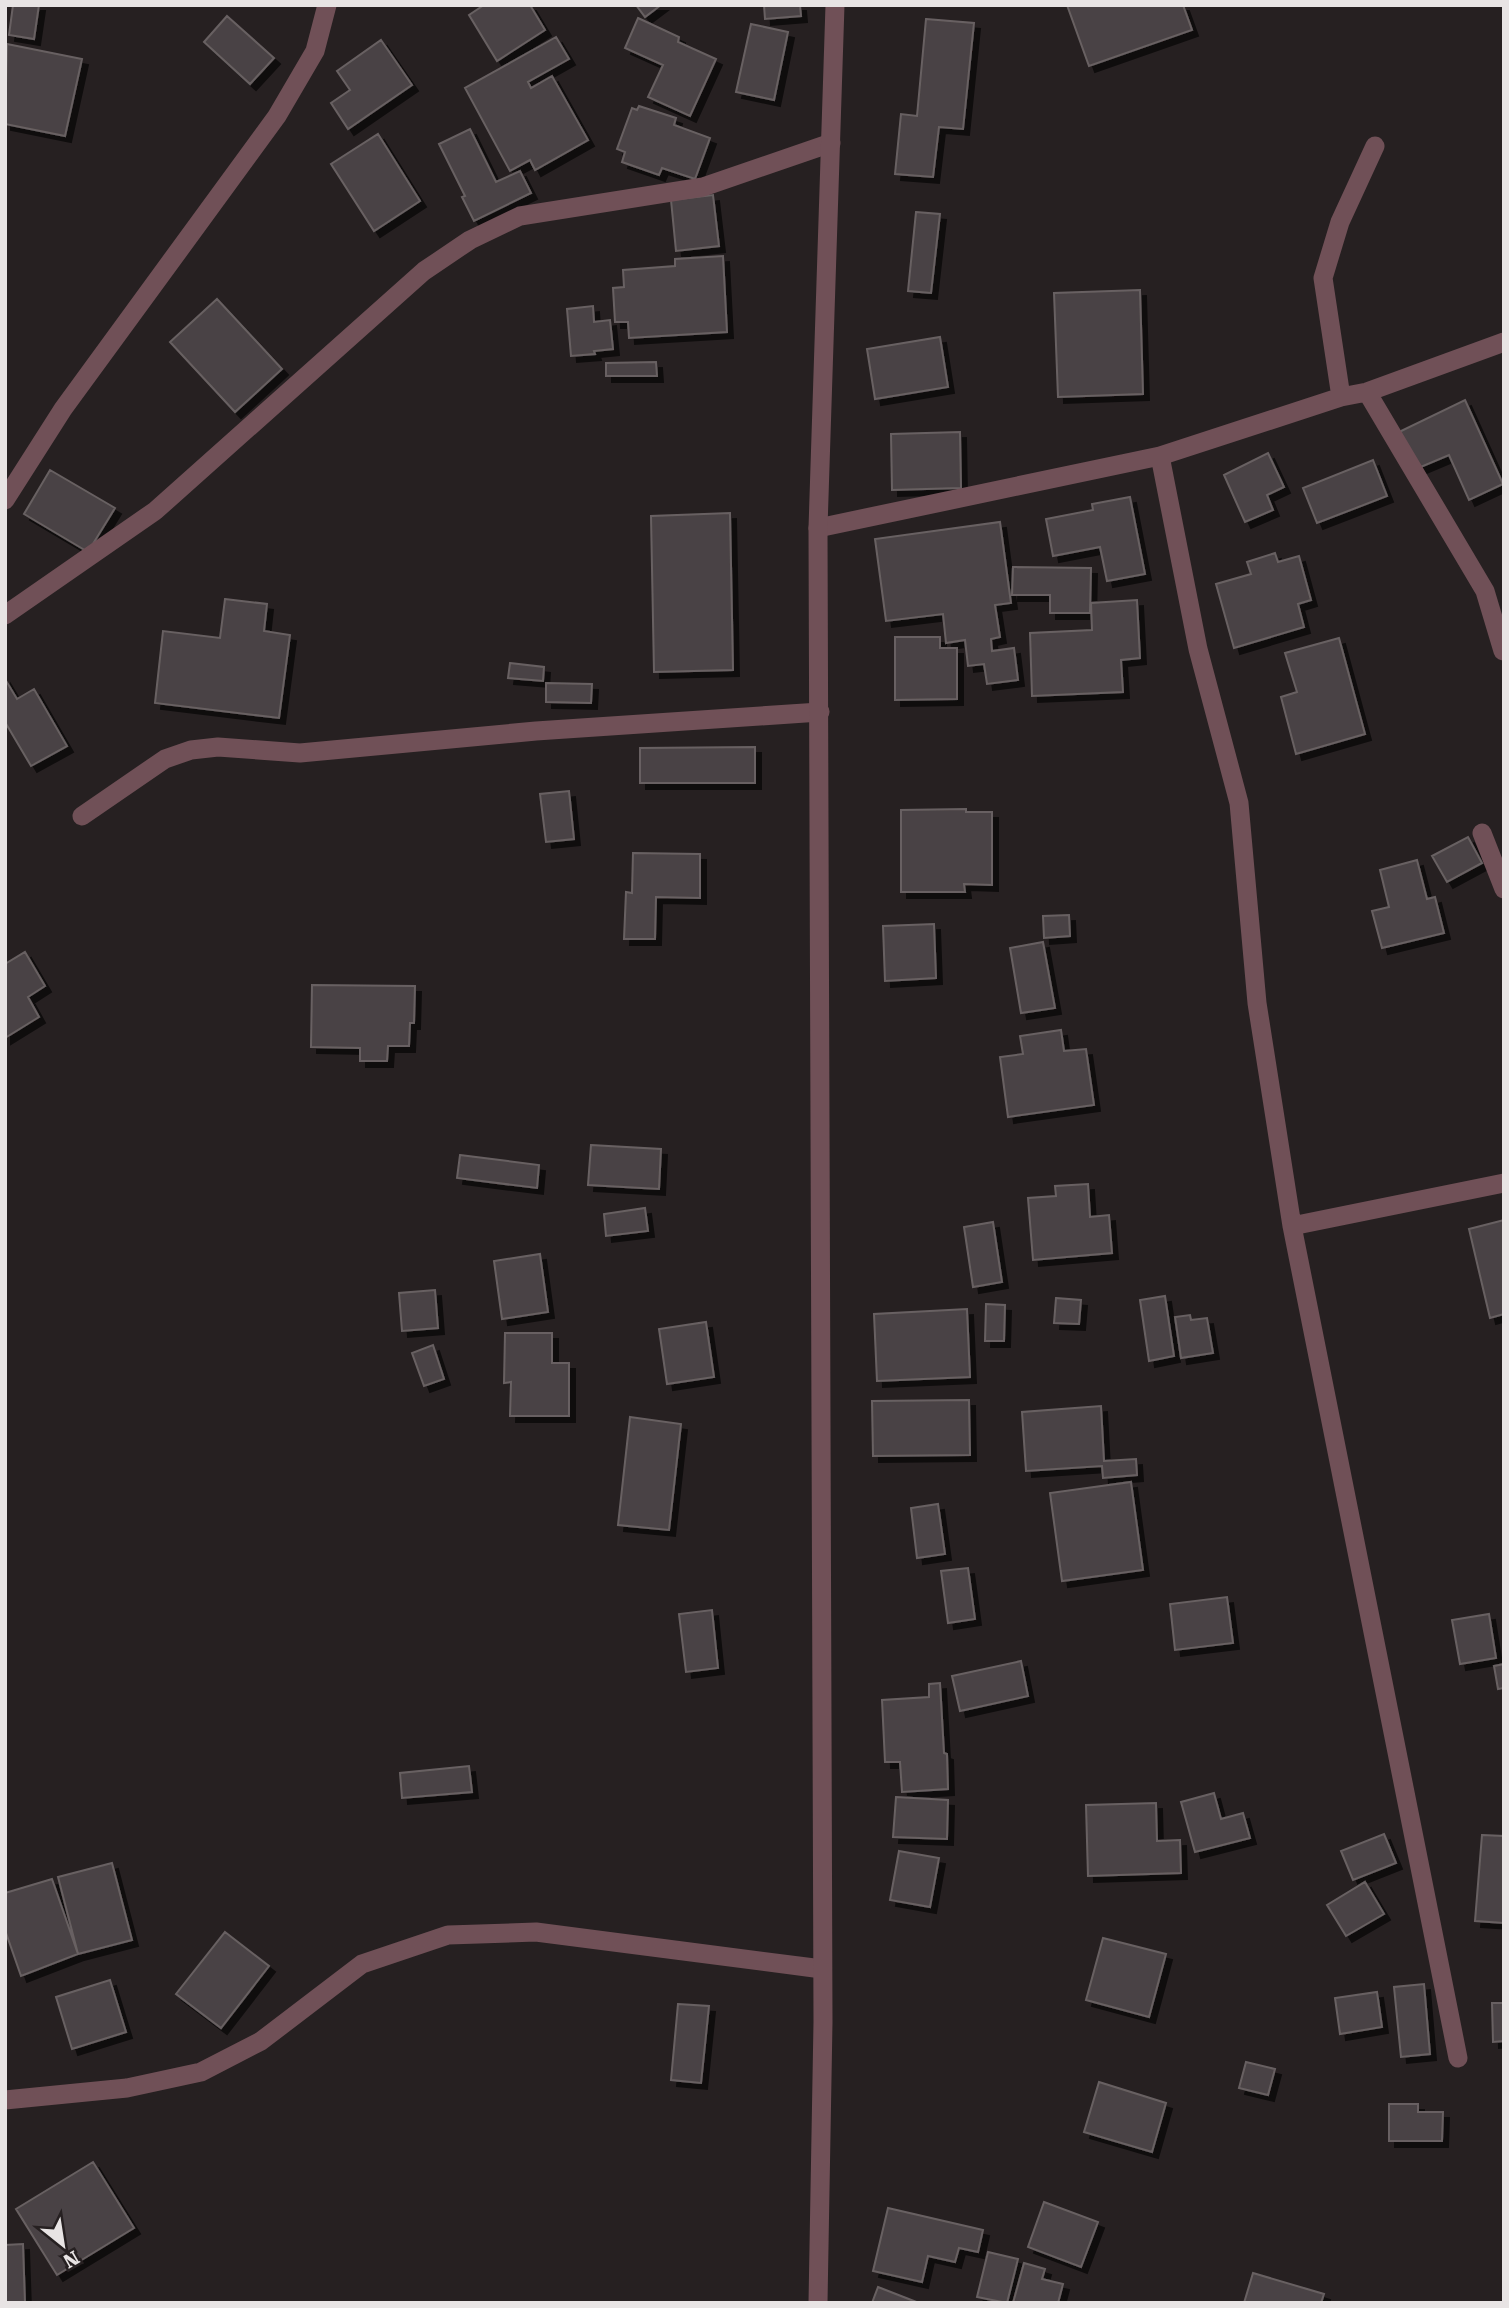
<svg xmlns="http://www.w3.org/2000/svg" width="1509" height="2308" font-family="'Roboto Serif',serif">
	<defs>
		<filter id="shadow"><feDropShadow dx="6" dy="6" stdDeviation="0" flood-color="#0009"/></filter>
	</defs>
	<rect width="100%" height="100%" fill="#262021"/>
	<path fill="#4a4344" stroke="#686162" stroke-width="2" filter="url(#shadow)" d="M13,5h26l-5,34 -25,-4z
		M484,5h46l15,25 -48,31 -28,-46z
		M636,5h25l-16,12z
		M764,5h36l1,11 -36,3z
		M1067,5h116l9,25 -103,36z
		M227,16l47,42 -24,26 -46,-42z
		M638,18l41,19 -1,5 38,17 -26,57 -42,-19 15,-32 -38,-17z
		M926,19l48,4 -11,106 -24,-2 -6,50 -38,-3 6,-60 16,2z
		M751,24l37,8 -14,68 -38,-8z
		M556,37l13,22 -41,23 3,6 21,-12 36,64 -53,30 -5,-10 -20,11 -45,-83z
		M381,40l31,45 -64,44 -17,-26 19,-13 -13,-19z
		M7,44l75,15 -17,77 -60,-12z
		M639,106l37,12 -2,7 36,13 -15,41 -33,-11 -3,7 -37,-13 3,-10 -8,-3 15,-41 5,2z
		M470,129l26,53 24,-11 11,22 -57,28 -12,-24 3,-1 -26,-52z
		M378,134l42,67 -46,30 -43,-67z
		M713,195l6,51 -43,5 -5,-51z
		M916,212l24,2 -9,79 -23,-2z
		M723,256l4,76 -98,6 -1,-16h-13l-2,-34 11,-1 -1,-17 52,-4v-7z
		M1140,290l3,104 -85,3 -4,-104z
		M217,299l65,70 -47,43 -65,-70z
		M593,306l1,16 16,-2 3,29 -19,2 1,3 -24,2 -4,-47z
		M940,337l8,50 -73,12 -8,-50z
		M656,362l1,14h-51v-13z
		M1465,400l38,84 -34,16 -20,-45 -33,14 -17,-37z
		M960,432l1,56 -69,2 -1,-56z
		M1268,453l16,34 -17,8 6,15 -28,12 -21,-47z
		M1373,460l14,36 -70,27 -14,-35z
		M50,470l65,38 -27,44 -64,-38z
		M1130,497l15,77 -38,7 -7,-34 -47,9 -7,-37 47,-9 -1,-6z
		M730,513l3,157 -79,2 -3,-156z
		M1000,522l11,81 -16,2 5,32 -9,2 1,12 22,-3 4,32 -31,4 -3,-20 -16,2 -3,-26 -19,3 -3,-29 -57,7 -11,-82z
		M1275,553l3,9 21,-6 12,44 -13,4 6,23 -70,21 -18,-64 35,-10 -4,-12z
		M1013,567l78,1 -1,45h-40v-18h-38z
		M225,599l42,5 -3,27 26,4 -11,83 -124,-15 8,-72 57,7z
		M1137,600l3,58 -19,2 2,32 -91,4 -2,-63 62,-3 -1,-27z
		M895,637h45v11h17v51l-62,1z
		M1339,638l26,96 -69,20 -15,-57 16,-5 -12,-39z
		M510,663l34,4 -1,14 -35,-3z
		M5,679l12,20 17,-10 33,57 -36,20 -26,-44z
		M546,683l46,1 -1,19 -45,-1z
		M755,747v36h-115v-35z
		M569,791l5,48 -28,3 -6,-48z
		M966,809v3h26v73l-28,-1 1,8h-64v-82z
		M1468,837l14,26 -35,19 -15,-26z
		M633,853l67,1v44l-44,-1 -1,42h-31l2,-47 6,1z
		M1417,860l10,39 8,-2 9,36 -62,15 -10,-37 17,-4 -9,-37z
		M1069,915l1,21 -26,2 -1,-22z
		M934,924l2,54 -51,3 -2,-55z
		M1043,942l12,66 -34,5 -11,-65z
		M25,952l20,34 -17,11 11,20 -34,21v-74z
		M312,985l103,1 -1,37h-4l-1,23h-21l-1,15h-27v-13l-49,-1z
		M1061,1030l3,21 22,-2 8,56 -86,12 -8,-60 23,-3 -3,-18z
		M591,1145l70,4 -2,40 -71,-4z
		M460,1155l79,10 -2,23 -80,-10z
		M1088,1184l2,33 19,-2 3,38 -79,7 -5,-62 28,-2 -1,-10z
		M645,1208l3,23 -42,5 -2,-22z
		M1504,1220v94l-14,4 -21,-89z
		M993,1222l9,60 -29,5 -9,-60z
		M540,1254l8,58 -46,7 -8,-58z
		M435,1290l3,38 -36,3 -3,-38z
		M1165,1296l9,60 -25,5 -9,-61z
		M1056,1298l25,2 -2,24 -25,-1z
		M986,1304l19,1 -1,36h-19z
		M967,1309l3,68 -93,4 -3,-67z
		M1190,1315l1,5 16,-2 6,35 -32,5 -6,-41z
		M706,1322l8,55 -47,7 -8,-55z
		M505,1333h47v30h17v53h-59l1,-34 -7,1z
		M433,1345l11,34 -20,7 -12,-33z
		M969,1400l1,55 -97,1 -1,-55z
		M1101,1406l3,55 32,-2 1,16 -34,3 -1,-12 -76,5 -4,-59z
		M630,1417l51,7 -12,106 -51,-5z
		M1131,1482l12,88 -81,11 -12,-88z
		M938,1504l7,50 -28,4 -6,-50z
		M968,1568l7,51 -27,4 -7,-52z
		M1227,1597l6,46 -58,7 -5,-46z
		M712,1610l6,58 -32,4 -7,-58z
		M1489,1614l7,44 -36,6 -8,-44z
		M1021,1661l7,35 -68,15 -8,-35z
		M1504,1664v24l-6,1 -4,-23z
		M940,1683l4,70 3,1 1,35 -46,3 -2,-30h-15l-3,-62 47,-3v-13z
		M469,1766l3,26 -70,6 -2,-25z
		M1214,1793l7,26 22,-6 7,25 -55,14 -14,-50z
		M896,1797l52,3 -1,39 -54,-2z
		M1156,1803l1,38 23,-1 1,33 -93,3 -2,-71z
		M1384,1834l12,29 -43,17 -12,-29z
		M1482,1835l22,1v87l-29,-2z
		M899,1851l40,7 -9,49 -40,-7z
		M112,1863l20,77 -54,14 -20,-77z
		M52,1879l26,75 -57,22 -16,-46v-37z
		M1365,1882l19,32 -38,22 -19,-31z
		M225,1932l44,34 -48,62 -45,-34z
		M1103,1938l63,16 -17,63 -63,-17z
		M110,1980l16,52 -54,17 -16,-52z
		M1424,1984l6,70 -29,3 -7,-70z
		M1377,1992l5,35 -42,7 -5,-36z
		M1492,2003h12v38l-11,1z
		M678,2004l31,2 -8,77 -30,-3z
		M1246,2062l29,7 -7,26 -29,-7z
		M1099,2082l67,21 -14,49 -68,-20z
		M1389,2104h29v8h25l-1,29h-53z
		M93,2162l41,66 -77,47 -41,-66z
		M1044,2202l54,20 -17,45 -53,-20z
		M888,2208l95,22 -5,22 -19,-4 -4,14 -27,-6 -6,26 -49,-11z
		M23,2244l2,59h-20v-58z
		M988,2252l30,7 -11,44 -30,-6z
		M1024,2263l21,6 -3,10 21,5 -5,19h-45z
		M1253,2273l71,21 -3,9h-77z
		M878,2287l41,16h-47z"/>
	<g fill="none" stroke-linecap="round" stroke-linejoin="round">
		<path stroke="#705057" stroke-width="19" d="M1367,392l118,199 18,60
			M1341,397l-18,-119 17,-56 35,-76
			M1160,456l38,193 41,154 18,200 35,223 166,832
			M5,500l58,-91 214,-293 38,-65 12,-46
			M818,528l342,-72 181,-59 26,-5 137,-50
			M5,615l150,-104 269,-240 46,-31 50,-24 183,-29 128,-44
			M82,816l83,-57 26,-9 27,-3 82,6 236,-22 284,-19
			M1482,833l22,56
			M1292,1226l212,-43
			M5,2100l122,-12 74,-16 60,-31 101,-77 86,-29 88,-3 286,37"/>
		<path stroke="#705057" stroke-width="19" d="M818,2303l5,-281 -5,-1494 17,-523"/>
	</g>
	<rect width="1509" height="2308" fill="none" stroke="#e8e4e4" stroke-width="14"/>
	<g transform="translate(63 2245) rotate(150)" stroke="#262021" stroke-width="5" paint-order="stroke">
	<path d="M0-5L12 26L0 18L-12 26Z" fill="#e8e4e4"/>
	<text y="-10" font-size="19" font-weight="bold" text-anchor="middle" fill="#e8e4e4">N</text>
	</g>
</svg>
